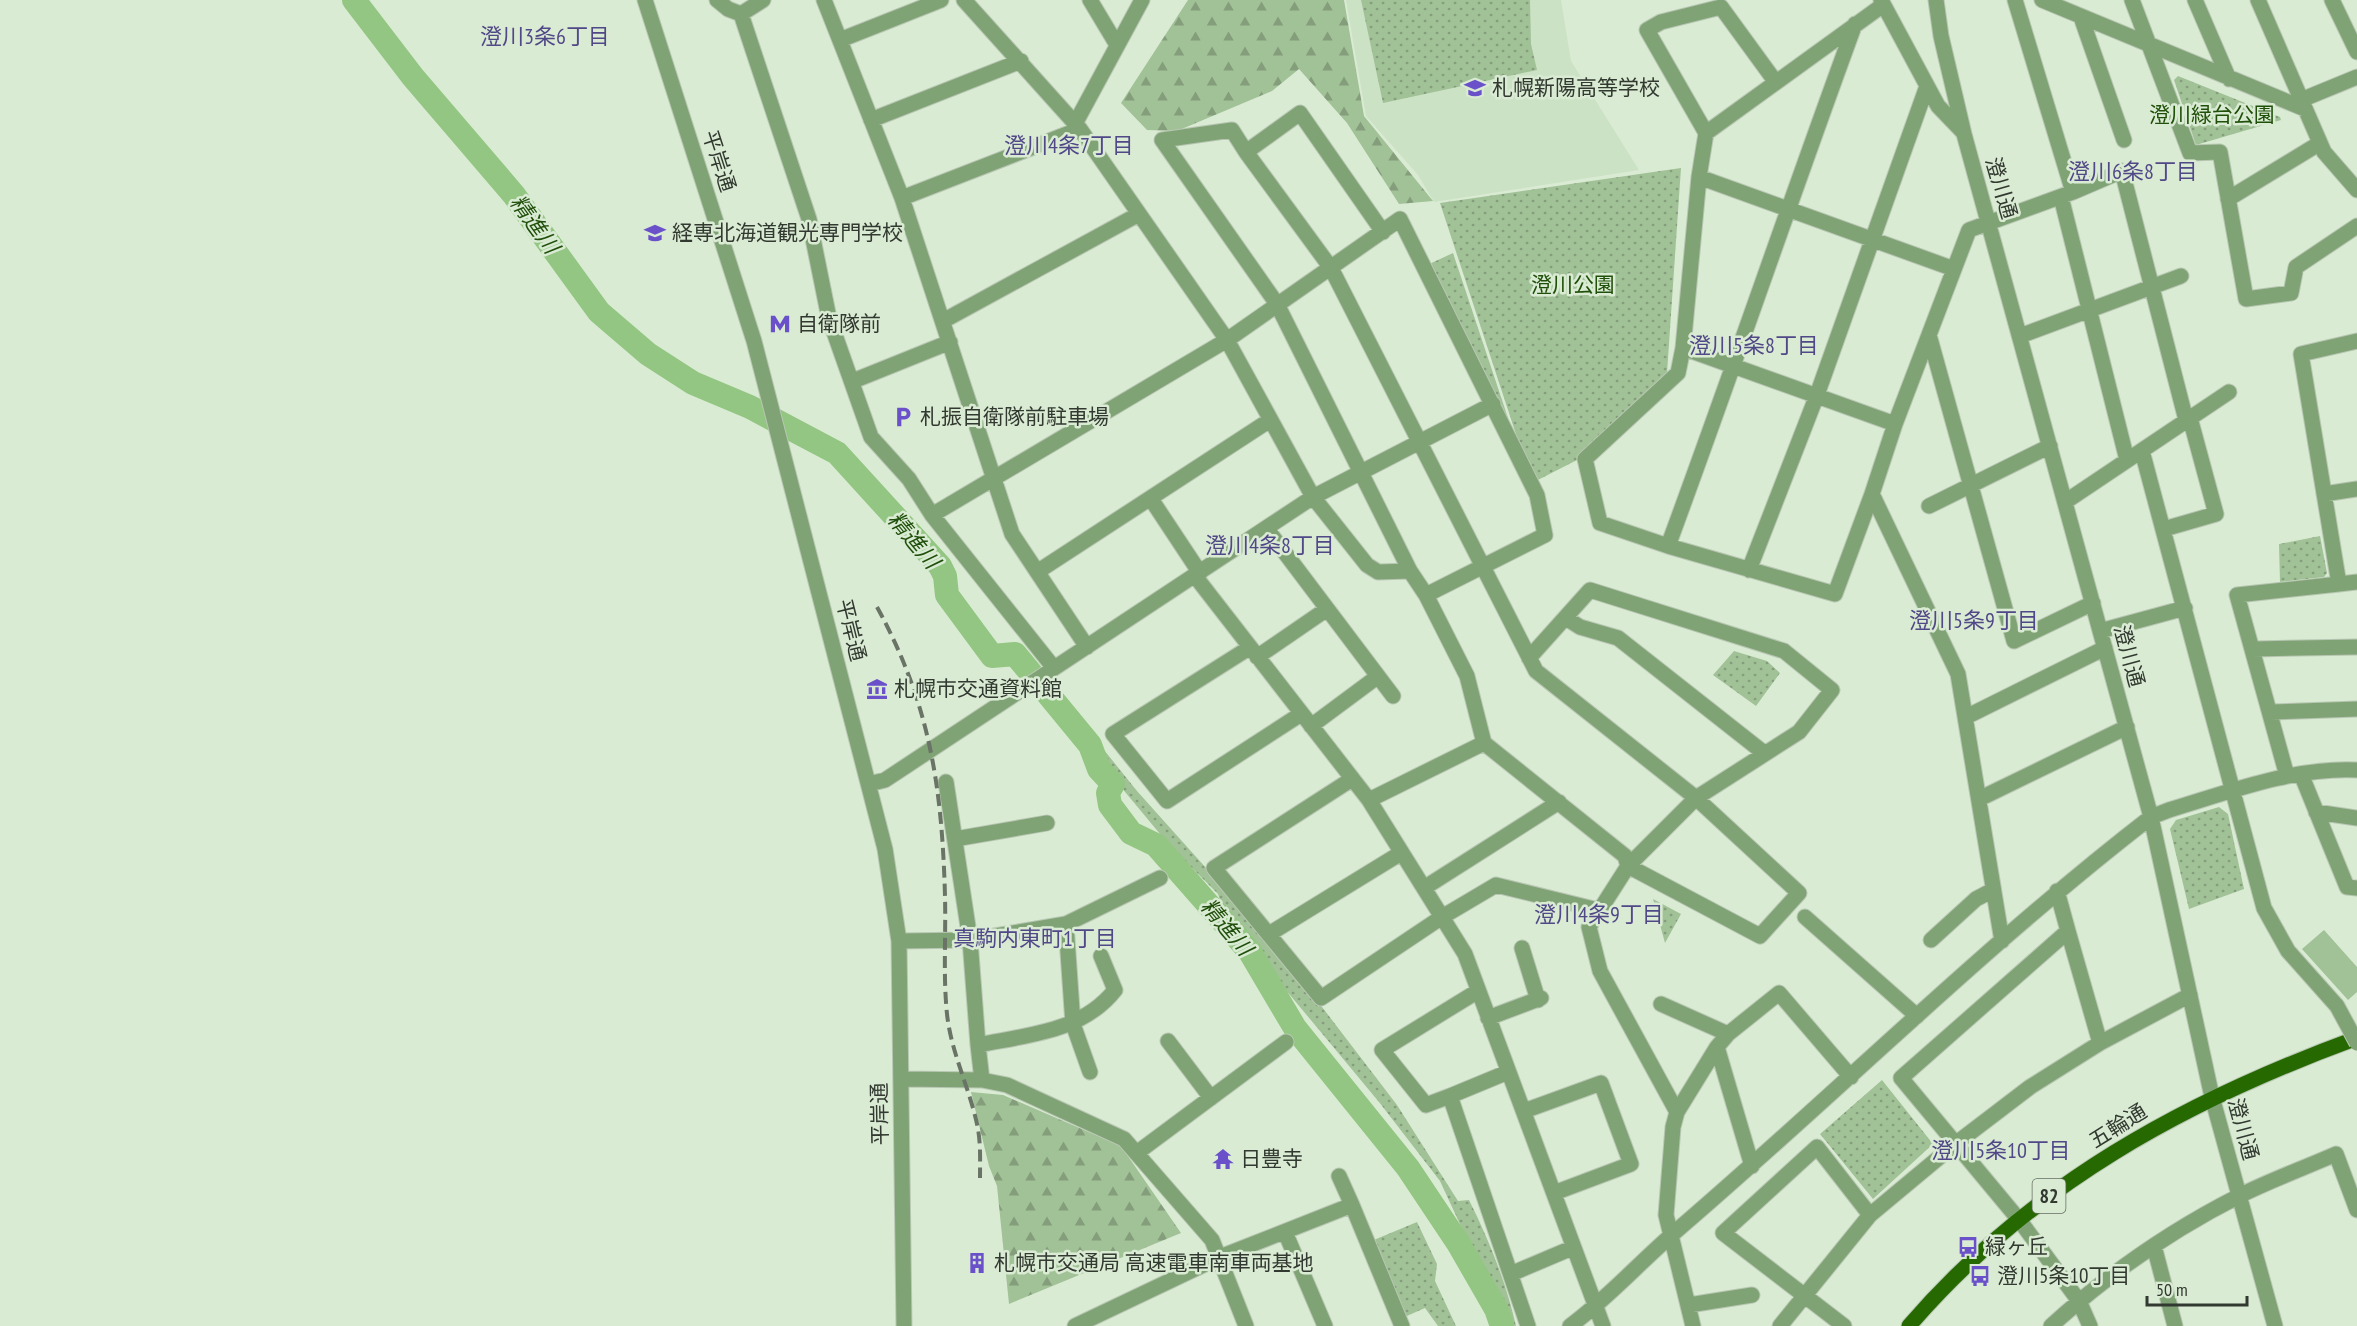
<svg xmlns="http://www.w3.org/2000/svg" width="2357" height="1326" font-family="'PT Sans Narrow','Noto Sans JP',sans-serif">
	<defs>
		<pattern id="grass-dots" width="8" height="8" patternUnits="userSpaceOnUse" patternTransform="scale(1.5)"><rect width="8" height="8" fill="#a1c197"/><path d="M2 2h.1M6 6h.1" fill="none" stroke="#849e7c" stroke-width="1.8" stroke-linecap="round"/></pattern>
		<pattern id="forest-firs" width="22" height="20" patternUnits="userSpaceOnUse" patternTransform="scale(1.5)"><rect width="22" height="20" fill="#a1c197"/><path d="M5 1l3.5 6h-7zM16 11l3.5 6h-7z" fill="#849e7c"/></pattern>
	</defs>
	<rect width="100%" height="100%" fill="#daebd4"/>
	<path fill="#cce2c5" d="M1346,0h215l10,61 68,109 -205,32 -16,-27 -52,-59z"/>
	<path fill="url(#grass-dots)" d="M1361,0h169l1,44 6,26 -154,33z
		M2178,76l102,41 1,3 -85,25 -22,-65z
		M1681,168l-14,205 -88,86 -47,24 -92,-280z
		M1453,253l56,168 -8,3 -76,-158z
		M2320,536l7,37 -3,4 -44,5 -1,-38z
		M1734,651l33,10 13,12 -24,33 -43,-31z
		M1047,679l90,112 104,116 78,96 78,102 61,96 11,-1c20,40 37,82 47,126h-9l-67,-145 -61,-79 -153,-184 -8,-24 -48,-48 -133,-160z
		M2219,807l9,7 16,75 -55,20 -19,-80 6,-9z
		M1653,899l28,15 -16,29z
		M1882,1080l51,64 -60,55 -53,-65z
		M1417,1222l20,42 -2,17 21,45h-18l-13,-18 -25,11 -31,-77z"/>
	<path fill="url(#forest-firs)" d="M1188,0h156l20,116 69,85 -34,3 -52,-81 -48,-54 -27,22 -95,40 -30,-1 -26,-27z
		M971,1092l32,3 118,51 60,87 -172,71 -12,-118 -8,-20z"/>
	<path fill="#a1c197" d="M2324,930l33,37v25l-9,8 -46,-51z"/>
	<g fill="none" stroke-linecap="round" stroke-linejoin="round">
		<path stroke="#93c682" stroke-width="24" d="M354,0l59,77 101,118 85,117 49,42 45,29 57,24 87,46 103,113 5,10 2,19 45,61 23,-2 75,91 9,24 14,15 -5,9 2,12 21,28 25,12 94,107 45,76 113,140 50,75 38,66 6,17"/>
		<defs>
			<path id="minor" d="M645,0l109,341 131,508 14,92 5,385
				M717,0l11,9 13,5
				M763,0l-22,14 68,205 20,99 42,119 38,42 23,36
				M824,0l78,198 110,336 75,113
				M964,0l116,129 147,211 86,157 54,68 11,7 32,-1
				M1090,0l27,45
				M1881,0l57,106 25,26
				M1936,0l5,36 23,98 187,683 61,280 63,229
				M2042,0l263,109
				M2132,0l58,153 30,-1 26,147 45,-6 5,-26 61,-41
				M2195,0l34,79
				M2258,0l66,152 33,38
				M2332,0l25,52
				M2081,17l43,123
				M840,40l101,-40
				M2301,100l56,-23
				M871,120l150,-59
				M1076,122l66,-122
				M1706,133l-59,-103 14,-8 60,-15 54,74
				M1246,152l-14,-22 -70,10 115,164 133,267 16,24 41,81 17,67 141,113 3,10 132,70 39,-43 -103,-95 -160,-127 -205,-403 -85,-116 54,-39 83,119
				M1699,177l255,92
				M2073,192l49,-21 64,249
				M2061,197l66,263
				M902,198l178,-69
				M2228,199l92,-56
				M943,321l196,-107
				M1929,335l85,306 79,-38
				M2020,336l161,-60
				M1683,348l212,76
				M853,381l97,-39
				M2142,451l122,457 24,43 49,55
				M1872,494l-37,100 -167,-48 -68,-23 -15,-64 93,-86 5,-25 16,-171 7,-44 177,-128
				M2324,494l33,-5
				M1151,499l49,74
				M2065,502l164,-110
				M1929,506l121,-60
				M1267,529l126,167
				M2164,529l52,-15 -26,-96
				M1668,546c64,-173 123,-348 187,-522
				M1749,570l68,-175 110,-309
				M1037,572l233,-152
				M1195,576l174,224 96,154 138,372
				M2339,584l18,-2
				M1566,618l14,9 38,11 146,115
				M2100,631l85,-23
				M1249,648l-136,86 54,67 134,-87
				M2253,649l104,-2
				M1257,657l70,-48
				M1529,658l61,-68 194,61 48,39 -33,42 -103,66 -68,68 -39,61 11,44 77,141
				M1054,668l-122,-153 295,-175 173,-121 137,276 8,40 -119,60
				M2271,712l86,-3
				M1966,717l139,-69
				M1311,726l66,-49
				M2301,774l46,113 10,1
				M2287,776l-50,-181 102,-11 -38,-230 56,-13
				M1352,779l-138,89 107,130 121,-81 54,-32 102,25
				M946,782l24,158 8,105
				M869,784l16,-4 428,-283 180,-93
				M1979,799l148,-72
				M1369,800l115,-57
				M2316,812l41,6
				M955,839l92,-16
				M1424,888l135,-86
				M2057,891l11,40
				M1805,917l112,99
				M1066,924l94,-46
				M1269,934l132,-81
				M1931,940l45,-41 17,-9
				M899,941l71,-1 96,-16 7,100 17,48
				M2002,941l-44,-267 -86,-180 23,-70 74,-194 104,-38 -58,-192
				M1522,948l16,52
				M1478,991l-96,59 44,55 24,-9 78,230
				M1661,1004l67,30
				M1488,1018l53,-20
				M1168,1041l43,57
				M1717,1047l35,119
				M901,1079l81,1 25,5 117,54 88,101 34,86
				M982,1080l-4,-35c49,-10 104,-13 137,-55l-14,-34
				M1450,1096l58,-24
				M1524,1111l77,-28 30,81 -77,29
				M1138,1152l148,-110
				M1339,1176l13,29
				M1285,1232l40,94
				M2154,1246l21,80
				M1513,1273l59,-25
				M1689,1305l63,-10
				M1075,1326l145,-69 132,-52 50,121
				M1570,1326c38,-28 69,-63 105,-94 160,-137 309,-286 476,-415l18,-7c60,-18 124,-43 188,-40
				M1693,1326l-27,-111 7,-88 4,-15 40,-65 11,-13 51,-41 72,84
				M1780,1326l90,-111 84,-70 76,-58 70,-44 90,-48
				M1844,1326l-121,-93 94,-86 53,68
				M2051,1326c56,-51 121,-96 188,-130 32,-16 65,-28 97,-42l21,56
				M2090,1326l-11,-25 -59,-80 -119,-143 167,-147 32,112"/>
			<path id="major" d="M1909,1326c121,-141 276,-225 448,-288"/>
		</defs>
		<use href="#minor" stroke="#b8c7b3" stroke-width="17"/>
		<use href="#major" stroke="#b8c7b3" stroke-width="17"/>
		<use href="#minor" stroke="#80a375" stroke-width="15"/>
		<use href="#major" stroke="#266900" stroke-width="15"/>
		<path stroke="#697366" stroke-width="4" stroke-dasharray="12 6" stroke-linecap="butt" d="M877,607c53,97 65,180 68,289 1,39 -2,79 2,118 4,38 22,73 30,110 4,18 3,36 3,54"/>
		<defs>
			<path id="minor-bridge" d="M2337,1006l20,37"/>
		</defs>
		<use href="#minor-bridge" stroke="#b8c7b3" stroke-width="17" stroke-linecap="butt"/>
		<use href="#minor-bridge" stroke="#80a375" stroke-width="15"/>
	</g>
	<defs>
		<symbol id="school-bare" viewBox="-9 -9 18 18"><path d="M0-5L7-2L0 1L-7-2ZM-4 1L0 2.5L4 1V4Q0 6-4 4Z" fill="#6a51ca" stroke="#daebd4" stroke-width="2.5" paint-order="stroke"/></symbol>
		<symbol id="university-bare" viewBox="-9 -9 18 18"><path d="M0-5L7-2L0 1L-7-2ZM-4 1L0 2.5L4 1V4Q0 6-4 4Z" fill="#6a51ca" stroke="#daebd4" stroke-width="2.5" paint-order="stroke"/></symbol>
		<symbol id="metro-bare" viewBox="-9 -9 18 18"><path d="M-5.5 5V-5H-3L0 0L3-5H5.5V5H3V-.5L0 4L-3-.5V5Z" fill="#6a51ca" stroke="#daebd4" stroke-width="2.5" paint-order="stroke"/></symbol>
		<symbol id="parking-bare" viewBox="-9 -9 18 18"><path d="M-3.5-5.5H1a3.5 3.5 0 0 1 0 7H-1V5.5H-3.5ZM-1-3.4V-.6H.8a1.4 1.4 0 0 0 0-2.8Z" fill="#6a51ca" stroke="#daebd4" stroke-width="2.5" paint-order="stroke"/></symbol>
		<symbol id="museum-bare" viewBox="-9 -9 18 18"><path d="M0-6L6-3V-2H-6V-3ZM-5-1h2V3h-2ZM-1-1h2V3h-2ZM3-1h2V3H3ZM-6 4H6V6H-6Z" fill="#6a51ca" stroke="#daebd4" stroke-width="2.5" paint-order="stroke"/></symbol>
		<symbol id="temple-bare" viewBox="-9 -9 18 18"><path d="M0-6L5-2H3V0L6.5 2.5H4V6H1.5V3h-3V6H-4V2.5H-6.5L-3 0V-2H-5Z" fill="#6a51ca" stroke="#daebd4" stroke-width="2.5" paint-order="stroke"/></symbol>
		<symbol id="bus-bare" viewBox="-9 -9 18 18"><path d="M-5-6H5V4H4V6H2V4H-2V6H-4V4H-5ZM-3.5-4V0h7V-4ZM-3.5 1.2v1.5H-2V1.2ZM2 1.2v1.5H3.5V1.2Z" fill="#6a51ca" stroke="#daebd4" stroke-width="2.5" paint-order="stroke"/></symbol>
		<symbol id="building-bare" viewBox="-9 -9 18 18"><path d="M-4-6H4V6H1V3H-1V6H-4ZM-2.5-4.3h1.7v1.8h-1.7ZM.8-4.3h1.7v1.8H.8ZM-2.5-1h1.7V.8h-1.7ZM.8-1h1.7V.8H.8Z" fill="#6a51ca" stroke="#daebd4" stroke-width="2.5" paint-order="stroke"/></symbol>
	</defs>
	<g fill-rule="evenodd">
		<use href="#school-bare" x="1460" y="73" width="30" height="30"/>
		<use href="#university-bare" x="640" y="218" width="30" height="30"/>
		<use href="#metro-bare" x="765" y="309" width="30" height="30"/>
		<use href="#parking-bare" x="888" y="402" width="30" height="30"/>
		<use href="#museum-bare" x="862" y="674" width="30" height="30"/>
		<use href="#temple-bare" x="1208" y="1144" width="30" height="30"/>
		<use href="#bus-bare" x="1953" y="1232" width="30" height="30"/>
		<use href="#building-bare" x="962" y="1248" width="30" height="30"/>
		<use href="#bus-bare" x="1965" y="1261" width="30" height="30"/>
	</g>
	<g text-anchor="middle" stroke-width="5" stroke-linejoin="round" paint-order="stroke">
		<rect fill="#daebd4" stroke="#646e61" stroke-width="1.5" x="2032.5" y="1179" width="33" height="34" rx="4.5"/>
		<g font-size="20" font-weight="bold" fill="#323930">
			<text x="2049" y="1203">82</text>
		</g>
		<g font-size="21" fill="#323930" stroke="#daebd4" text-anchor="start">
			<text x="1492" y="95">札幌新陽高等学校</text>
			<text x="672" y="240">経専北海道観光専門学校</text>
			<text x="797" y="331">自衛隊前</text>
			<text x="920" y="424">札振自衛隊前駐車場</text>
			<text x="894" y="696">札幌市交通資料館</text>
			<text x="1240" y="1166">日豊寺</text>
			<text x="1985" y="1254">緑ヶ丘</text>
			<text x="994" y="1270">札幌市交通局 高速電車南車両基地</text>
			<text x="1997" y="1283">澄川5条10丁目</text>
		</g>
		<g font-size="21" fill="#1f4f08" stroke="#daebd4">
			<text x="2212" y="122">澄川緑台公園</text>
			<text x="1573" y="292">澄川公園</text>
		</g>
		<g font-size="21" fill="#323930" stroke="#daebd4">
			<text transform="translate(719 161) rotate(72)" y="7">平岸通</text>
			<text transform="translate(2001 188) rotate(74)" y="7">澄川通</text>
			<text transform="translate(851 630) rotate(76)" y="7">平岸通</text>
			<text transform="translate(2129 656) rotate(75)" y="7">澄川通</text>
			<text transform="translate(880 1114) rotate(-91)" y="7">平岸通</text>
			<text transform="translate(2118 1126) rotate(-32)" y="7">五輪通</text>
			<text transform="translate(2243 1129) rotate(75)" y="7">澄川通</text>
		</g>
		<g font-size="22" fill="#514887" stroke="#daebd4">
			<text x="545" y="44">澄川3条6丁目</text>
			<text x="1069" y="153">澄川4条7丁目</text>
			<text x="2133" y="179">澄川6条8丁目</text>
			<text x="1754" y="353">澄川5条8丁目</text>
			<text x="1270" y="553">澄川4条8丁目</text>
			<text x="1974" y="628">澄川5条9丁目</text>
			<text x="1599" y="922">澄川4条9丁目</text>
			<text x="1035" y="946">真駒内東町1丁目</text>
			<text x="2001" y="1158">澄川5条10丁目</text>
		</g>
		<g font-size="22" font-style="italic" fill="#20500b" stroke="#daebd4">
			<text transform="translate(535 224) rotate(54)" y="8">精進川</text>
			<text transform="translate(914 540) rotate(50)" y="8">精進川</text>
			<text transform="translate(1227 927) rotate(50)" y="8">精進川</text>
		</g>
	</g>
	<path d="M2147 1296v9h100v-9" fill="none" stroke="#323930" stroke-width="3"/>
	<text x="2156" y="1296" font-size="18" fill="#323930" stroke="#daebd4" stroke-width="4.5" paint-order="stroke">50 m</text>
</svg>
